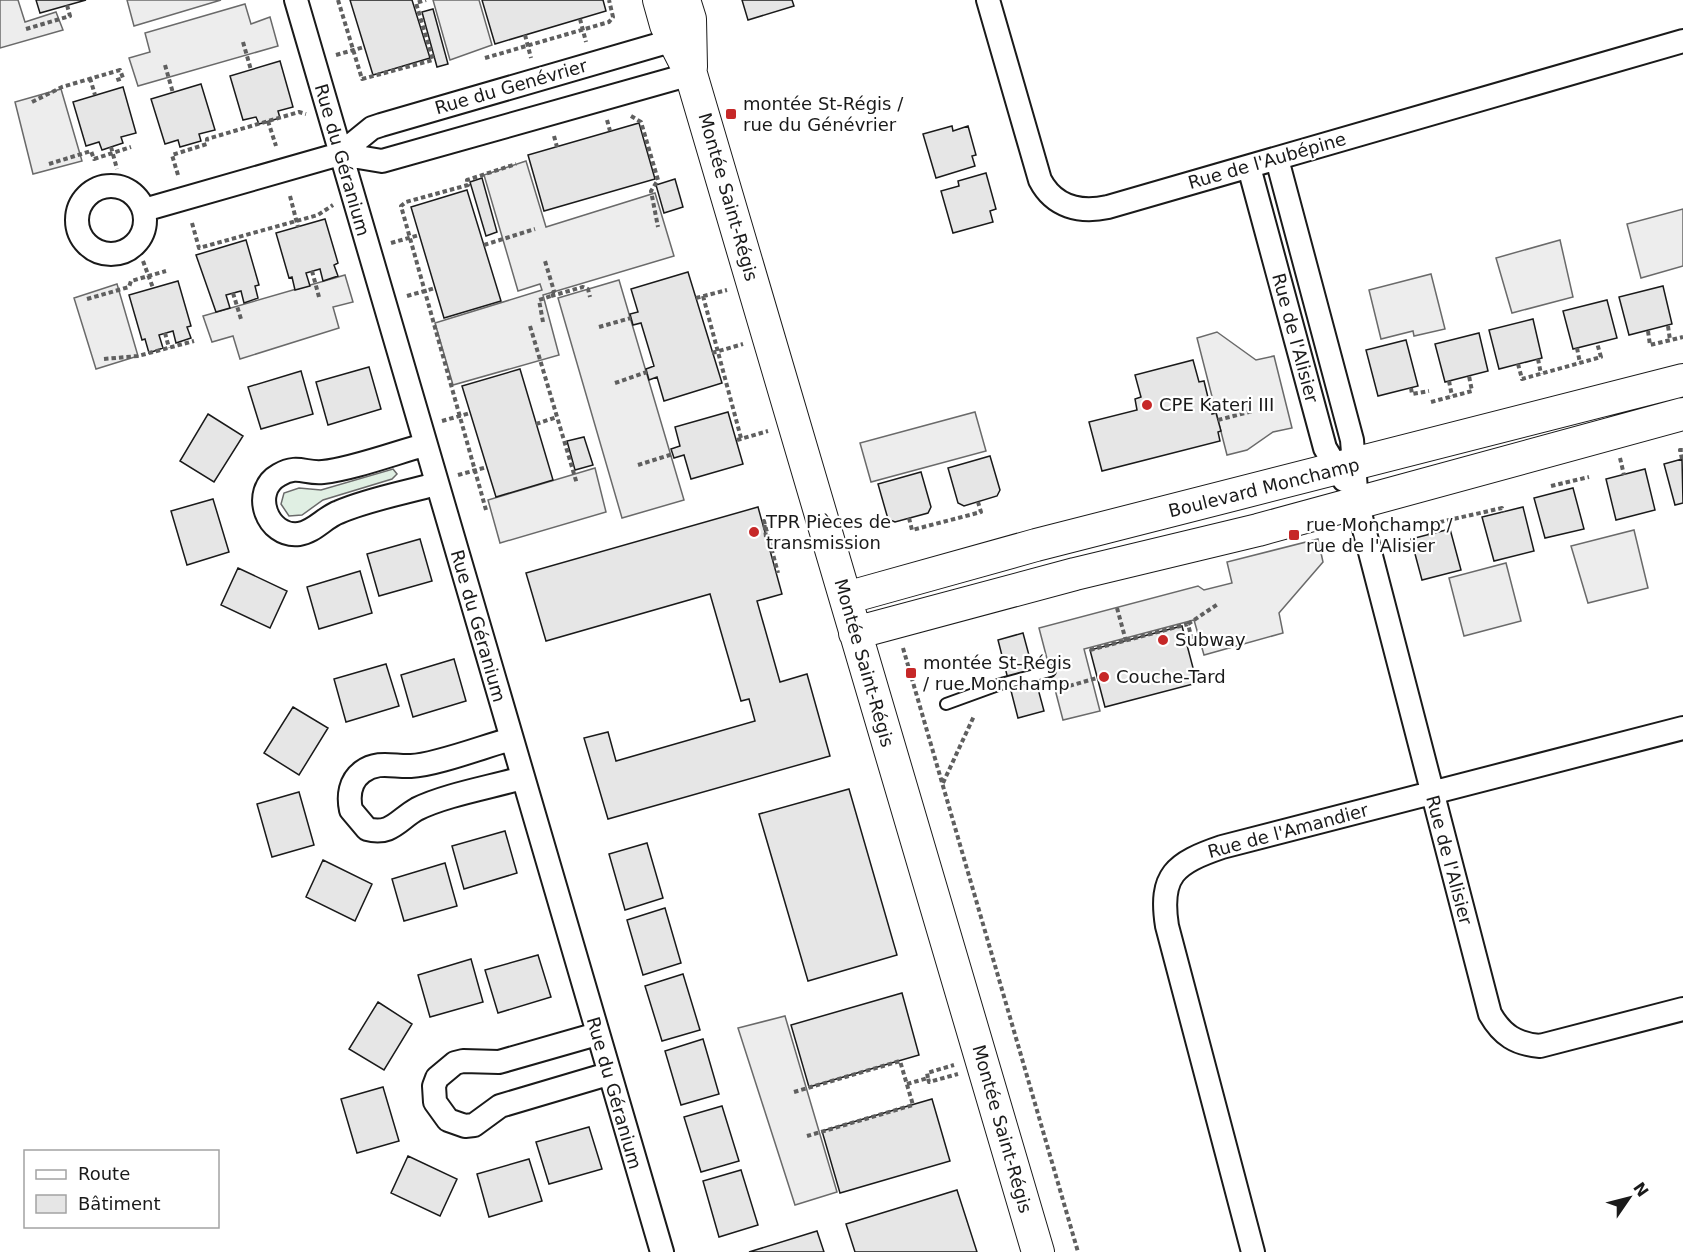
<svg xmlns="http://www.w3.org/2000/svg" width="1683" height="1252" font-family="'DejaVu Sans',sans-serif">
	<rect width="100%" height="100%" fill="#fff"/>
	<path fill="#e0efe3" stroke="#6a6a6a" stroke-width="1.5" d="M393,469l4,5 -5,5 -69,21 -21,15 -13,1 -8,-12 3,-11 15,-5 22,2z"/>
	<path fill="#ededed" stroke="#6a6a6a" stroke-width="1.5" d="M0,0h18l7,22 31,-10 7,18 -63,18z
		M127,0h94l-87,26z
		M433,0h46l13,45 -42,15z
		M245,4l6,20 19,-7 8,29 -140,40 -9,-28 21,-6 -5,-19z
		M61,89l21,72 -49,13 -18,-72z
		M526,161l20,66 109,-34 19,63 -131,39 16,60 -106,30 -18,-62 107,-33 -2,-6 -22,7 -34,-116z
		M1683,209v57l-42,12 -14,-54z
		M1560,240l13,57 -61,16 -16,-55z
		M1431,274l14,55 -31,7 -1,-5 -32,8 -12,-49z
		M345,275l8,27 -20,5 6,21 -99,31 -7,-23 -21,6 -9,-26z
		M619,280l65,220 -62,18 -64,-220z
		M117,284l21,72 -42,13 -22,-71z
		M1217,332l39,28 18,-4 18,72 -19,4 -26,18 -20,5 -30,-117z
		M975,412l11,39 -115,31 -11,-39z
		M595,468l11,44 -106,31 -12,-43z
		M1634,530l14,58 -60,15 -17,-57z
		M1318,539l5,23 -44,51 4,20 -79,22 -10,-35 -110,29 16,62 -37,9 -24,-92 159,-42 6,4 28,-7 -5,-21z
		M1506,563l15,58 -57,15 -15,-58z
		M785,1016l52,176 -42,13 -57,-177z"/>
	<path fill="#e6e6e6" stroke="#1a1a1a" stroke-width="1.5" d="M36,0h50l-46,13z
		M350,0h62l18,58 -57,17z
		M482,0h121l3,11 -111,33z
		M742,0h50l2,6 -46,14z
		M433,9l15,55 -11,3 -15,-55z
		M280,61l13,46 -15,4 2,7 -21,6 -3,-7 -13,3 -13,-44z
		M201,84l14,46 -16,4 2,7 -21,6 -2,-7 -13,4 -14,-45z
		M123,87l13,46 -15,4 2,6 -21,7 -3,-8 -13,4 -13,-44z
		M639,123l16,56 -111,32 -16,-56z
		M952,126l1,5 15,-5 8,29 -4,1 3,10 -39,12 -13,-44z
		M986,173l10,36 -6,2 3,11 -40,11 -12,-42 18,-5 -1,-5z
		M482,178l15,54 -11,4 -16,-54z
		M675,179l8,28 -19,6 -8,-28z
		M467,190l34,111 -57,17 -33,-111z
		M325,219l13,44 -4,2 4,11 -15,5 -3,-12 -14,4 4,13 -15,4 -3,-13 -3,1 -13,-45z
		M246,240l13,45 -4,1 3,12 -14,5 -3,-12 -15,4 4,13 -14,4 -20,-57z
		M688,272l34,111 -58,18 -7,-24 -8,3 -3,-11 8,-3 -13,-43 -8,2 -3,-11 8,-2 -7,-23z
		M178,281l13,45 -4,1 4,11 -15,5 -3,-12 -14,4 4,13 -14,5 -4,-14 -3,1 -13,-45z
		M1663,286l9,38 -43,11 -10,-38z
		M1607,300l10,38 -44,11 -10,-38z
		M1533,319l9,39 -43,11 -10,-39z
		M1479,333l9,38 -43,11 -10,-38z
		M1406,340l12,46 -40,10 -12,-46z
		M1193,360l6,22 5,-1 8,33 4,-1 5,18 -3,1 2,9 -118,30 -13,-49 48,-12 -2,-11 6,-2 -6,-22z
		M369,367l12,42 -53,16 -12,-43z
		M520,369l33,111 -57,17 -34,-111z
		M301,371l12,43 -52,15 -13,-42z
		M728,412l15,52 -52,15 -7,-24 -10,3 -3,-9 9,-3 -5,-19z
		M208,414l35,22 -29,46 -34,-21z
		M584,437l9,28 -18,5 -8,-29z
		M990,456l10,34 -3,6 -33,10 -6,-3 -10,-35z
		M1682,459l1,44 -8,2 -11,-41z
		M1645,469l10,41 -39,10 -10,-41z
		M921,472l10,35 -3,6 -33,9 -7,-3 -10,-35z
		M1573,488l11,41 -39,9 -11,-40z
		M213,499l16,53 -42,13 -16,-54z
		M758,507l24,87 -25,7 23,81 27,-8 23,82 -222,63 -24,-81 24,-6 8,29 139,-40 -6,-22 -8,2 -31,-107 -164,47 -20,-68z
		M1523,507l11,44 -40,10 -12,-44z
		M1450,529l11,41 -39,10 -11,-41z
		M420,539l12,42 -53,15 -12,-42z
		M238,568l49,23 -17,37 -49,-23z
		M360,571l12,42 -53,16 -12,-42z
		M1182,626l15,57 -92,24 -15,-57z
		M1023,633l21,78 -26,7 -20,-78z
		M454,659l12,42 -53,16 -12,-42z
		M386,664l13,42 -53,16 -12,-43z
		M293,707l35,21 -29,47 -35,-22z
		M849,789l48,166 -89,26 -49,-167z
		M299,792l15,53 -42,12 -15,-53z
		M505,831l12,42 -53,16 -12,-43z
		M647,843l16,55 -38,12 -16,-56z
		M323,860l49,24 -17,37 -49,-24z
		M445,863l12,43 -53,15 -12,-42z
		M665,908l16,55 -38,12 -16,-55z
		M538,955l13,42 -53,16 -13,-43z
		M471,959l12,43 -53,15 -12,-42z
		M683,974l17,56 -38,11 -17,-55z
		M902,993l17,62 -110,32 -18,-62z
		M378,1002l34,22 -28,46 -35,-21z
		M703,1039l16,55 -38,11 -16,-54z
		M383,1087l16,54 -42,12 -16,-54z
		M932,1099l18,62 -110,32 -18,-62z
		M722,1106l17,55 -38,11 -17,-55z
		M589,1127l13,42 -53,15 -13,-42z
		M408,1156l49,23 -17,37 -49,-23z
		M529,1159l13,42 -53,16 -12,-43z
		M741,1170l17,55 -39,12 -16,-56z
		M957,1190l20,62h-122l-9,-28z
		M817,1231l7,21h-75z"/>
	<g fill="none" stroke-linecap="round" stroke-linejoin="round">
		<defs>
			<path id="lane" d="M946,704l55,-20 49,-13"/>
			<path id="street" d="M296,0l366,1252
				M988,0l52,180c14,27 40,33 68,27l575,-166
				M340,154l42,7 309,-87
				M1277,159l75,281 5,62 133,512c12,21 26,30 50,32l143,-37
				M1249,167l76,281 19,32
				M77 220a34 34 0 1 1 68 0a34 34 0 1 1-68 0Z
				M144,210l196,-56 32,-26 9,-3 307,-89
				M424,445c-29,8 -72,24 -101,27 -18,2 -25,-8 -44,3 -29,16 -12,63 20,59 15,-2 26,-17 40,-22 30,-13 65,-19 97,-28
				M511,739c-26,7 -75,26 -100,27 -17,1 -33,-6 -49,6 -12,9 -14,24 -11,38l16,19c24,7 32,-10 50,-20 28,-14 74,-22 105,-31
				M597,1034l-98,28 -36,-1 -8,2 -18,15 -3,8 1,16 13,18 17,6 9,-1 26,-19 108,-32
				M1253,1252l-86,-326c-8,-51 8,-63 55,-79l461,-119"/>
			<path id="secondary" d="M659,0l7,25 25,49 347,1178
				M684,0l6,19 1,48
				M846,598l190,-53 647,-165
				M855,633l220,-59 183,-44 425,-116"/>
		</defs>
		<use href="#lane" stroke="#1a1a1a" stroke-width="14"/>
		<use href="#street" stroke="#1a1a1a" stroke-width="26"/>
		<use href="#secondary" stroke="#1a1a1a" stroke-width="34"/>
		<path stroke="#5f5f5f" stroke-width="4" stroke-dasharray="4.5 3" stroke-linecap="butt" d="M338,0l24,79 71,-19 -17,-57 10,-3
			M580,19l6,23
			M26,29l44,-13 -3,-11
			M525,35l6,23
			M243,42l8,28
			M336,55l28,-8
			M485,58l124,-36 4,-5 -4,-17
			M165,65l8,28
			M90,78l5,17
			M32,102l30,-15 58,-17 3,8 -9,3
			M631,116l10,6 17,58 -7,11 7,36
			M607,120l3,11
			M268,121l8,25
			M554,136l3,11
			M111,147l6,22
			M49,164l42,-13 3,8 37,-12
			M178,175l-6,-20 35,-11v-5l92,-27 7,2
			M290,196l8,31
			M192,223l7,25 119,-33 15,-10
			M391,243l28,-8
			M484,245l51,-16
			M143,261l10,27
			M312,271l7,26
			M233,293l8,26
			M407,296l28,-8
			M551,296l32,-9 5,2 2,8
			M703,296l38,142
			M696,298l31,-8
			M87,299l42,-12 2,-6 35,-10
			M543,322l-4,-22 12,-4 3,-5 -9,-30
			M530,326l47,158
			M1668,326l2,14
			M599,327l32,-9
			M1648,331l2,14 33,-8
			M165,333l4,15
			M1577,348l3,15
			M712,353l31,-9
			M104,359l34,-3 56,-15
			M1538,359l3,15
			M1518,364l4,15 79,-22 -4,-14
			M1449,381l3,15
			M615,383l32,-11
			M1411,388l1,6 17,-3
			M1431,402l41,-11 -3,-15
			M1218,420l35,-9
			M442,421l28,-8
			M536,424l21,-7
			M737,440l31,-9
			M1620,458l4,17
			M1682,459l-2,-9h3
			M638,465l35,-11
			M458,475l29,-8
			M1551,486l38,-9
			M486,510l-85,-304 5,-4 62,-17 -1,-5 49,-16
			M909,518l3,12 69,-18 -3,-10
			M1430,534l-3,-9 75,-17 1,4
			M766,537l-2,-16 14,52
			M1117,608l9,33
			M1188,624l30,-20
			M903,648l175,604
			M1090,650l98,-26 5,20
			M1055,690l42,-12
			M943,783l31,-67
			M928,1078l-1,-5 27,-8
			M907,1084l21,-6 1,4 29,-8
			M794,1092l106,-31 13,44 -106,31"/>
		<use href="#lane" stroke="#fff" stroke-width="10"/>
		<use href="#street" stroke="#fff" stroke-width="22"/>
		<use href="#secondary" stroke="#fff" stroke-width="32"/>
	</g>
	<g fill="#c62828" stroke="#fff" stroke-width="2">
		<rect x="725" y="108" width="12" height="12" rx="3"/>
		<circle cx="1147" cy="405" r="6"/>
		<circle cx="754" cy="532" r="6"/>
		<rect x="1288" y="529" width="12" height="12" rx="3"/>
		<circle cx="1163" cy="640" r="6"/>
		<rect x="905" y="667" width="12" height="12" rx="3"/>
		<circle cx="1104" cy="677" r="6"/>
	</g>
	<g text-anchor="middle" stroke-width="4.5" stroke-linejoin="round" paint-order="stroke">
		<g font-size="18" fill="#1a1a1a" stroke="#fff">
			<text transform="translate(511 87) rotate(-16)" y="6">Rue du Genévrier</text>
			<text transform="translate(342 160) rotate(74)" y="6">Rue du Géranium</text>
			<text transform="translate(1267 161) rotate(-16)" y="6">Rue de l'Aubépine</text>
			<text transform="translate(728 197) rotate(74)" y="6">Montée Saint-Régis</text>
			<text transform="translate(1295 338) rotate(75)" y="6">Rue de l'Alisier</text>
			<text transform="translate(1264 488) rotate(-14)" y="6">Boulevard Monchamp</text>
			<text transform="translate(478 626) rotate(74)" y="6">Rue du Géranium</text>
			<text transform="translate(864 663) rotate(74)" y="6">Montée Saint-Régis</text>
			<text transform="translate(1288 831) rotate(-15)" y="6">Rue de l'Amandier</text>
			<text transform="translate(1449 860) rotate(75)" y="6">Rue de l'Alisier</text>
			<text transform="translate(614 1093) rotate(74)" y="6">Rue du Géranium</text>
			<text transform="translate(1002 1129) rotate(74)" y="6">Montée Saint-Régis</text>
		</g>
		<g font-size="18" fill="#1a1a1a" stroke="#fff" text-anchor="start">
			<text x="743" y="110">montée St-Régis /<tspan x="743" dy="21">rue du Génévrier</tspan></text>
			<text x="1159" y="411">CPE Kateri III</text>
			<text x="766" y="528">TPR Pièces de<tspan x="766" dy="21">transmission</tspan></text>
			<text x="1306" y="531">rue Monchamp /<tspan x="1306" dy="21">rue de l'Alisier</tspan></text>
			<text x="1175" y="646">Subway</text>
			<text x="923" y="669">montée St-Régis<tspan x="923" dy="21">/ rue Monchamp</tspan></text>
			<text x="1116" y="683">Couche-Tard</text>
		</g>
	</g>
	<rect x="24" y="1150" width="195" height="78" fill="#ffffff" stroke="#a3a3a3" stroke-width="1.5"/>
	<rect x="36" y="1170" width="30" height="9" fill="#ffffff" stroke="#a3a3a3" stroke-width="1.5"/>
	<text x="78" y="1180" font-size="18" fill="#1a1a1a">Route</text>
	<rect x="36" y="1195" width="30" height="18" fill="#e6e6e6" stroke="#a3a3a3" stroke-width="1.5"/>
	<text x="78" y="1210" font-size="18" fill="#1a1a1a">Bâtiment</text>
	<g transform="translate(1629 1198) rotate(55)" stroke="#ffffff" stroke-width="4.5" paint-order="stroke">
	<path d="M0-4.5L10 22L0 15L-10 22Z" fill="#1a1a1a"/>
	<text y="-9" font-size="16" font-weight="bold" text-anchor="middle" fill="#1a1a1a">N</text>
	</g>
</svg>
